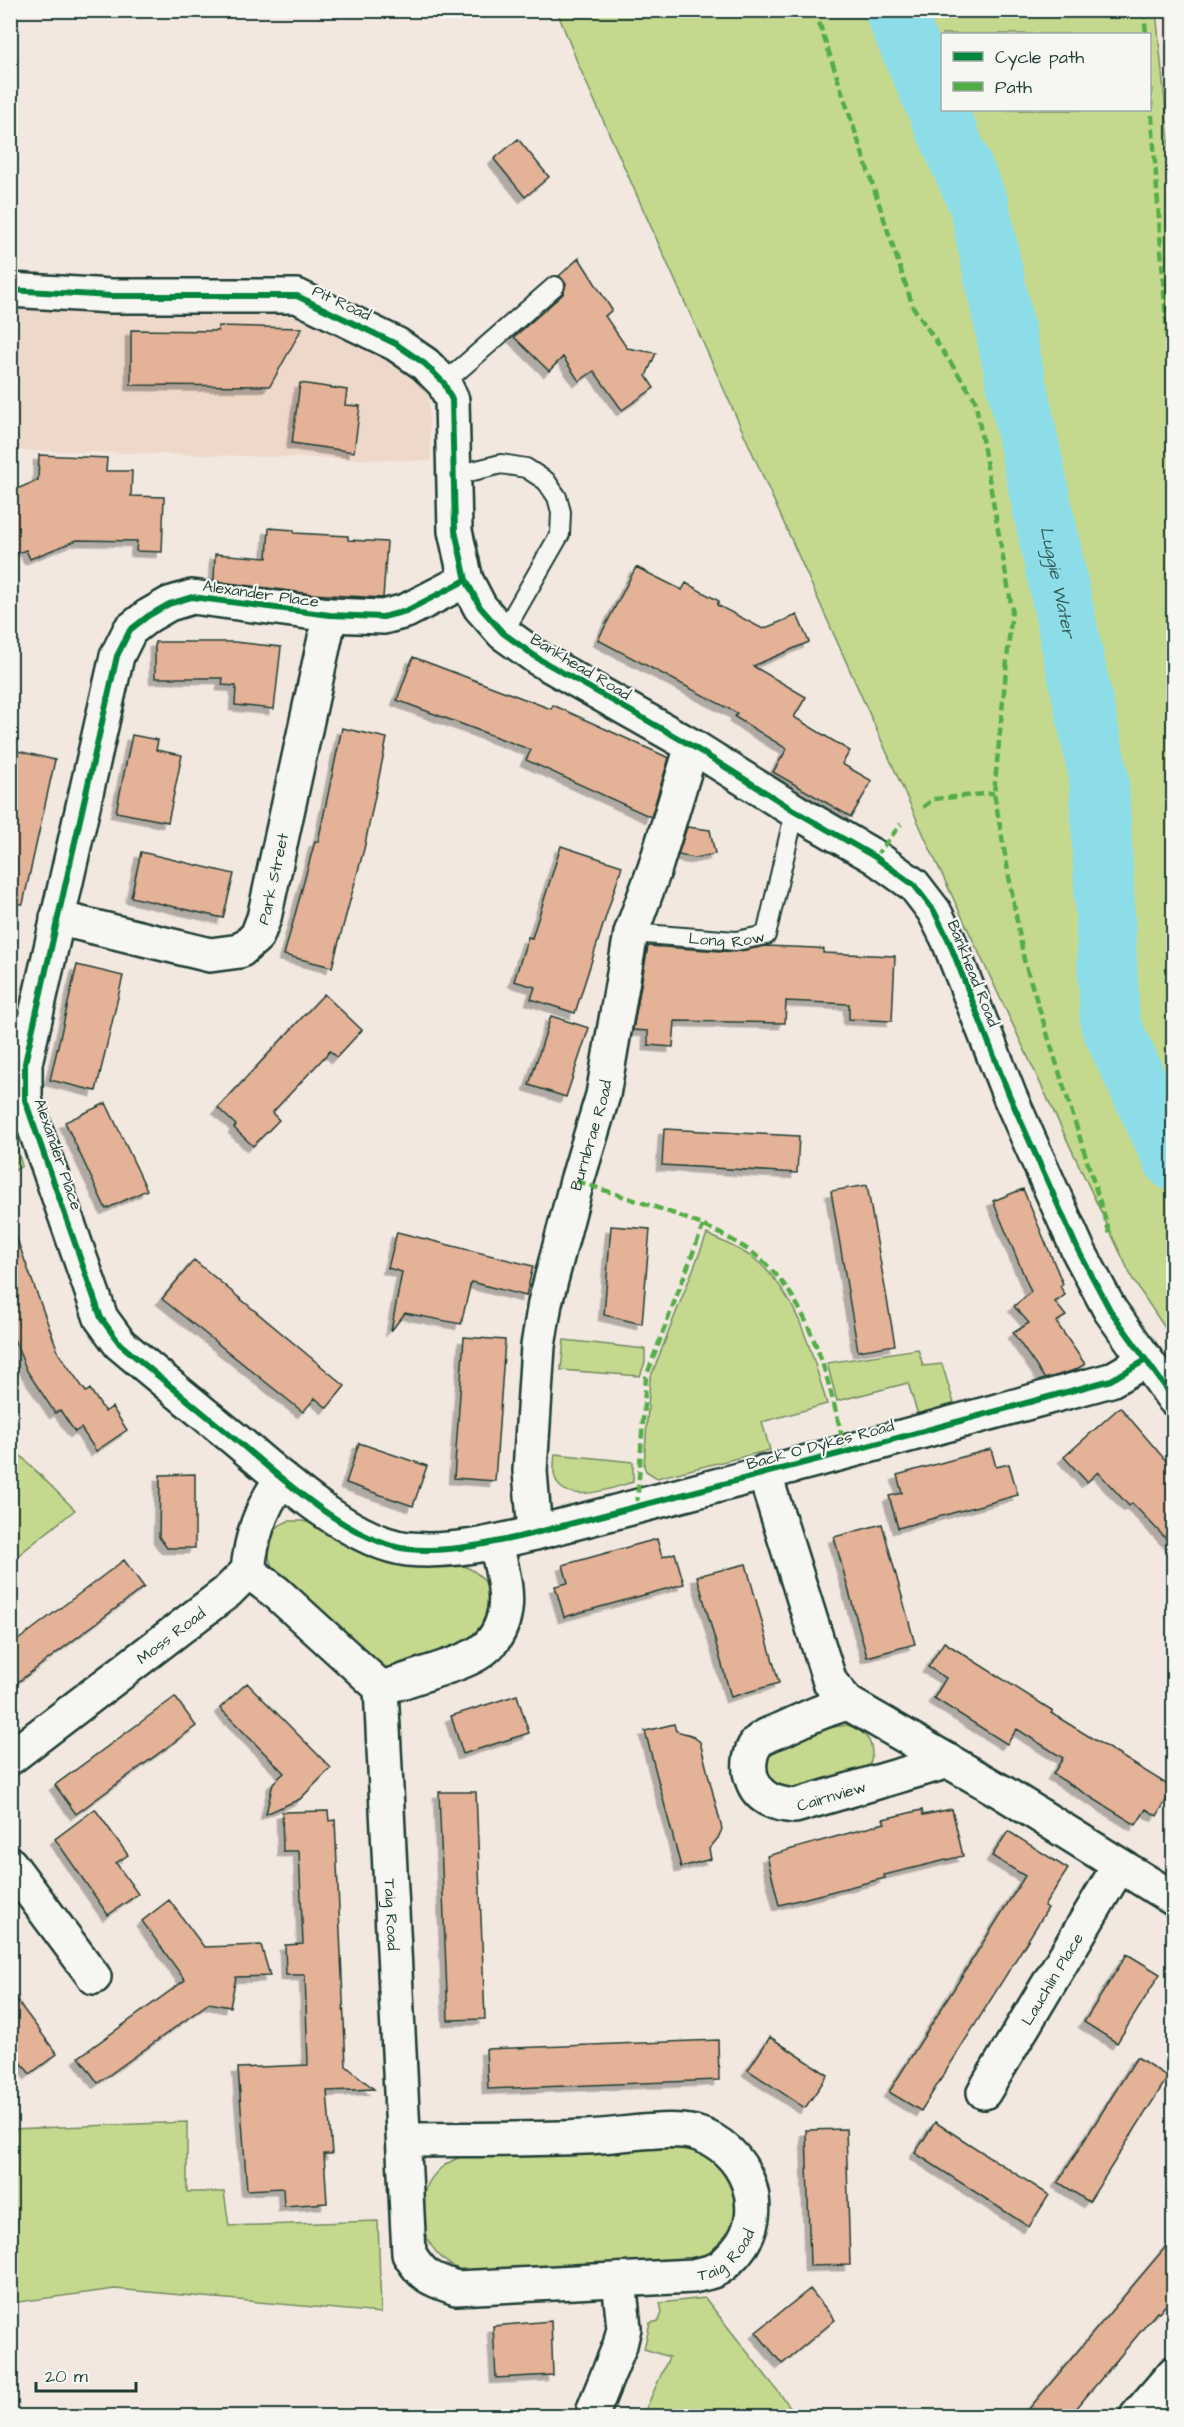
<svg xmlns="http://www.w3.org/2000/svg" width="1184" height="2427" font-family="'Architects Daughter',sans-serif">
	<defs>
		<filter id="shadow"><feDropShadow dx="-5.5" dy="5.5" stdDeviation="0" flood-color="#0004"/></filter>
	</defs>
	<rect width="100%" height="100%" fill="#f2e8e0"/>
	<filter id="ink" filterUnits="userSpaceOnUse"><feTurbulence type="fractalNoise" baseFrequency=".0167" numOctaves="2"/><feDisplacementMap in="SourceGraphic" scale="12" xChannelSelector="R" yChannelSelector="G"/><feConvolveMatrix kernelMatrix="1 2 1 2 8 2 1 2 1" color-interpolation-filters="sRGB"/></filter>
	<g filter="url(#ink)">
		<path fill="#eed8ca" d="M11,304l283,8 134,71 3,78 -420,-11z"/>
		<path fill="#c5d98e" stroke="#728b61" stroke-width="1.5" fill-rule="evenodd" d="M557,11h599l18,182 -1,1147 -40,-60 -202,-429 -353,-787zM942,34h208v76h-208z
			M10,1123l12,43 -11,7h-1z
			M707,1234c16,8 34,15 49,26 42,35 56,94 71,144l-65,18 8,28 -113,28 -11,-7 -2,-5 6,-87z
			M564,1340l81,9v13l-5,14 -79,-6z
			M918,1349l5,17 19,-2 14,46 -37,8 -11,-35 -71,18 -10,-38z
			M11,1446l64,64 -64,51h-1z
			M555,1454l78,8v20c-21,6 -74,27 -79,-9 0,-6 0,-13 1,-19z
			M289,1521h14l11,3 150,42c16,7 25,16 26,34 3,49 -61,57 -97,68h-9l-110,-98c-10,-18 -8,-42 15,-49z
			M847,1725c21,6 31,22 21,43l-70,25 -26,-8c-3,-6 -7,-12 -7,-18 0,-28 61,-39 82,-42z
			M187,2122v70h37l5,34 149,-5 3,92 -266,-24 -104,14v-174z
			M694,2146l36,24 9,35 -11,37 -30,21 -228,10c-46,-11 -68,-71 -29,-105 9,-8 21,-12 33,-15z
			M705,2298l90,115 4,3h-155l1,-5 24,-54 -25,-8 6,-26 9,-2 3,-9 -2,-9z"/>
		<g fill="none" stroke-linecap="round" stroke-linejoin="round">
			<path stroke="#8ddde8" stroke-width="60" id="s1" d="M894,10l85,195 120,573 11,246 64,137"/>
		</g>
		<path fill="#e4b296" stroke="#1f3d34" stroke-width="1.5" filter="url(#shadow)" d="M518,139l31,38 -24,20 -31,-38z
			M579,258l33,52 -7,6 22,32 29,5 -10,23 8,12 -32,22 -28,-39 -15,10 -16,-24 -14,14 -35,-34 49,-43 3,-10 -7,-8z
			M218,326l84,2 -32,58 -139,-1v-55l87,1z
			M300,383l47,7 -2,15 15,1 -6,46 -62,-9z
			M39,455l68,3 -1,13h26l-1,25 33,1 -2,55 -26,-1 1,-10 -60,-1 -47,19 -4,-9 -16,6v-64l28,-12z
			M269,528l25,2v3l54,3v4l39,2 -4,56 -71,-4 -98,-13 1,-27 52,4z
			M636,567l46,23 4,-7 33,18 -2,4 46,24 34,-14 12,27 -56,24 53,31 -12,20 56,34 -8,13 30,17 -21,36 -78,-45 14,-23 -52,-32 2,-4 -139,-73z
			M155,642h79l47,5 -7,62 -39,-4 1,-19 -14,-1 1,-7h-68z
			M413,657l138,52 2,-4 116,53 -18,59 -125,-57 5,-10 -134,-50z
			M342,728l45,10 -23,111 -32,118 -48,-12 31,-114 3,1z
			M132,735l26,5 -2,10 26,5 -14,67 -52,-10z
			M10,749l45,11 -32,144 -13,-1z
			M687,827l23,3 5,24 -20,4 -17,-3z
			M561,846l61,20 -47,147 -44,-14 4,-12 -21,-6 14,-44 4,1z
			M141,852l93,22 -11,44 -92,-21z
			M648,946l87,6 31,-6 50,2 8,1 -1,4 72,3 -3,65 -43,-2v-15l-63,-3 -1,22 -110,-2 -2,26 -25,-2v-14l-15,-1z
			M77,965l46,11 -27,115 -46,-11z
			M324,994l38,36 -25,27 -7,-6 -58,62 7,7 -26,26 -19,-18 2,-3 -18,-17z
			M551,1016l38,12 -23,69 -37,-12z
			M106,1103l41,87 -41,19 -41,-87z
			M664,1129l135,7 -2,37 -135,-8z
			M867,1185l28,160 -37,6 -27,-160z
			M1023,1189l40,95 -3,2 5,9 -10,7 11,14 -10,6 29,42 -10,6 -30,9 -32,-46 16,-10 -15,-17 17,-14 -38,-91z
			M611,1226l39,3 -8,95 -38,-9z
			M14,1231l45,123 27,38 4,-3 15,23 7,-5 15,23 -31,21 -15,-23 -6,4 -15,-22 -5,3 -28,-42 -17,-42v-97z
			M397,1232l136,34 -7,30 -55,-14 -10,42 -56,-11 -14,18 11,-59 -14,-4z
			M194,1260l151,126 -18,22 -12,-10 -12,14 -141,-113z
			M464,1337l41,3 -10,141 -41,-3z
			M1120,1407l53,62v77l-41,-43 -3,3 -31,-34 -11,10 -23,-25z
			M359,1443l68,23 -14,40 -67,-23z
			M991,1449l5,18 13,-3 9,31 -120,33 -9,-32 13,-3 -5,-18z
			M195,1474v74h-28l-8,-11 1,-62z
			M882,1524l33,120 -48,13 -33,-120z
			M657,1539l5,18 13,-4 9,31 -120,33 -9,-31 13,-3 -5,-18z
			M124,1560l20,27 -134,101v-42z
			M746,1564l33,119 -48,14 -34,-121z
			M944,1642l109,69 -2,2 122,75 -16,28 -11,-7 -10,16 -83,-51 10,-16 -46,-29 -10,15 -73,-46 12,-20 -18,-11z
			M247,1683l84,85 -31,31 -34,15 7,-31 11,-10 -64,-65z
			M517,1695l12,38 -66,21 -12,-38z
			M175,1697l21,29 -120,88 -21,-29z
			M674,1724l2,7 15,4 9,7 22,87 -4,9 -9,11 2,10 -30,8 -36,-136z
			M439,1792h37l9,227 -37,1z
			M95,1809l33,46 -12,8 22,31 -30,21 -53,-76z
			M952,1809l11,47 -79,19 1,3 -106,27 -12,-49 118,-33 -2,-4 39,-9 1,5z
			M328,1811l1,10 6,-1 11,246 28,23 -47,2 5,63h-8l3,49 -43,3 -1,-18 -36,2 -9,-122 70,-3 -3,-90h-19l-1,-30 18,-1 -4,-93h-16l-1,-39z
			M1008,1831l60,38 -24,37 4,2 -127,203 -32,-19 136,-216 -33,-20z
			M169,1900l35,47 57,-2 9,31 -34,1 -6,30 -21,-4 -111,80 -19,-26 106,-77 -43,-59z
			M1127,1954l33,20 -43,69 -33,-21z
			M10,1991l47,63 -27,20 -20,-26z
			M770,2037l58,38 -23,33 -57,-38z
			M718,2040l1,40 -231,9 -2,-40z
			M1137,2057l31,20 -79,125 -31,-20z
			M935,2122l114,73 -20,32 -114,-74z
			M846,2129l4,136 -40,1 -4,-136z
			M1173,2238v58l-14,17 -2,-1 -87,104h-47z
			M810,2289l25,31 -53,44 -26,-32z
			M551,2321l2,54 -57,3 -3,-52z"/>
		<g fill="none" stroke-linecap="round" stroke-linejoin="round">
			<defs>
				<g id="service">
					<path d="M444,383l111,-97"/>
					<path d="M453,476l48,-12 25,4 20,13 11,16 4,15 -1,22 -57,99"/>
					<path id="s2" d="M631,933l105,8 30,-6 29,-124"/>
				</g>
				<g id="minor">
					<path d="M10,290l101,6h186l99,48 29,20 19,19 8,17 3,131 11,49 14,27 23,26 36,26 153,87 103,65 80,46 39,28 20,26 14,28 62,158 68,153 32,60 64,89"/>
					<path d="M466,580l-60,31 -23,6 -53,-2 -138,-18 -23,7 -21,12 -18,14 -13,26 -92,407v37l76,218 19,26c38,32 77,64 116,96 43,36 115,103 172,109 42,4 86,-6 127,-16l311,-81 265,-72 35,-20"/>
					<path id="s3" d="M57,918l153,37 30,-4 17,-15 7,-18 66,-303"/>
					<path d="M764,1472l66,210 18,21 154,89 172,107"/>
					<path id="s4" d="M535,1533l-5,-62 8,-125 7,-43 32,-122 26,-86 28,-162 24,-65 37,-122"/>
					<path id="s5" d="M248,1571l29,22 104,95 28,566c14,23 21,25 47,34l237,-12c7,-2 16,-3 22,-6 8,-3 15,-12 21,-18 36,-41 10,-105 -41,-119 -29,-7 -77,3 -109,4 -60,3 -121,2 -182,3"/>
					<path d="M381,1688c18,-5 35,-11 53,-17 34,-11 65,-19 71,-61 3,-22 -5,-46 -9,-68"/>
					<path id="s6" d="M848,1703c-23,6 -44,16 -65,26 -7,3 -16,5 -22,10 -12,9 -14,30 -8,43 7,18 24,22 42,24l154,-45"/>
					<path id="s7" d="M10,1758l217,-166 21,-21c3,-33 13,-65 34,-92"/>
					<path d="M10,1864l84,113"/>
					<path id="s8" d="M984,2092l135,-226"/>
					<path d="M593,2416l1,-7 26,-64 4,-17 -5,-48"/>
					<path d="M1137,2416l37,-43"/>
				</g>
			</defs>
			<use href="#service" stroke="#1f3d34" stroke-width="22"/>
			<use href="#minor" stroke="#1f3d34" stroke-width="38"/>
			<use href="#service" stroke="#f6f6f2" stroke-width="18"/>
			<use href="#minor" stroke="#f6f6f2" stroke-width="33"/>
			<path stroke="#52ad45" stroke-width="4.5" stroke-dasharray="9 4.5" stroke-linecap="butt" d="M815,10l98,297 62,92 37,210 -18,184 30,167 87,277
				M1144,10l2,24
				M1150,88l24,350
				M923,807l11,-8 60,-6
				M875,857l26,-33
				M577,1181c51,18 120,36 165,65 34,20 57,56 71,92 15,36 23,76 33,114
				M637,1506l9,-129 57,-151"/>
			<defs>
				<path id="cycleway" d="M10,290l101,6h186l99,48 29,20 19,19 8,17 3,131 11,49 14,27 23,26 36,26 153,87 103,65 80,46 39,28 20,26 14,28 62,158 68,153 32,60 64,89
					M466,580l-60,31 -23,6 -53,-2 -138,-18 -23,7 -21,12 -18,14 -13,26 -92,407v37l76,218 19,26c38,32 77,64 116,96 43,36 115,103 172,109 42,4 86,-6 127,-16l311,-81 265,-72 35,-20"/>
			</defs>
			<use href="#cycleway" stroke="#f6f6f2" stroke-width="10"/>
			<use href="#cycleway" stroke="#00873e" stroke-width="6"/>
		</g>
	</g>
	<g text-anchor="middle" stroke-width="4.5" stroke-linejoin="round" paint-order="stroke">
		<g font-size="16" fill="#1f3d34" stroke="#f6f6f2">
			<text transform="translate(342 302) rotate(25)" y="6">Pit Road</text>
			<text transform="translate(261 593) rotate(8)" y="6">Alexander Place</text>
			<text transform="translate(581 666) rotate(31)" y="6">Bankhead Road</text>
			<text dy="6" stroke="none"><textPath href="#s3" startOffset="270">Park Street</textPath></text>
			<text dy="6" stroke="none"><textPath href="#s2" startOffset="96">Long Row</textPath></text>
			<text transform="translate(974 973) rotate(68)" y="6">Bankhead Road</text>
			<text dy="6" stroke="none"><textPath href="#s4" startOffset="405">Burnbrae Road</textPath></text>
			<text transform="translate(59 1154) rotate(71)" y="6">Alexander Place</text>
			<text transform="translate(820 1444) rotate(-15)" y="6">Back O Dykes Road</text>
			<text dy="6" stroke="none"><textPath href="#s7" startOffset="202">Moss Road</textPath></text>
			<text dy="6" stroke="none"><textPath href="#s6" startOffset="230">Cairnview</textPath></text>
			<text dy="6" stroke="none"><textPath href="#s5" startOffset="404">Taig Road</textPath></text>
			<text dy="6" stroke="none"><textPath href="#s8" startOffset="132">Lauchlin Place</textPath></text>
			<text dy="6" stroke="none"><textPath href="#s5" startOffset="1082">Taig Road</textPath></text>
		</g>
		<g font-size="18" font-style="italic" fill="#355d58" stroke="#f6f6f2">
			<text dy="6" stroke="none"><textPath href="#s1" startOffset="598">Luggie Water</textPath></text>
		</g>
	</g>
	<rect width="1184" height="2427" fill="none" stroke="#f6f6f2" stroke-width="36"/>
	<rect x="18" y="18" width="1148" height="2391" fill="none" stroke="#1f3d34" stroke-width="2" filter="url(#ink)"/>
	<rect x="941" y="33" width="210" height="78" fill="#f6f6f2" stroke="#a0aca6" stroke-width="1.5"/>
	<rect x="953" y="52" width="30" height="9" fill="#00873e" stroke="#a0aca6" stroke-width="1.5"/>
	<text x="995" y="63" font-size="18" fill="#1f3d34">Cycle path</text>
	<rect x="953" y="82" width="30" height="9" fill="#52ad45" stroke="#a0aca6" stroke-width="1.5"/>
	<text x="995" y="93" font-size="18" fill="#1f3d34">Path</text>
	<path d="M36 2382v9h100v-9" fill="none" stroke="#1f3d34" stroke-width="3"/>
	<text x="45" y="2382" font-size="18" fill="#1f3d34" stroke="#f6f6f2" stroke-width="4.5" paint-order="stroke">20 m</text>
</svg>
